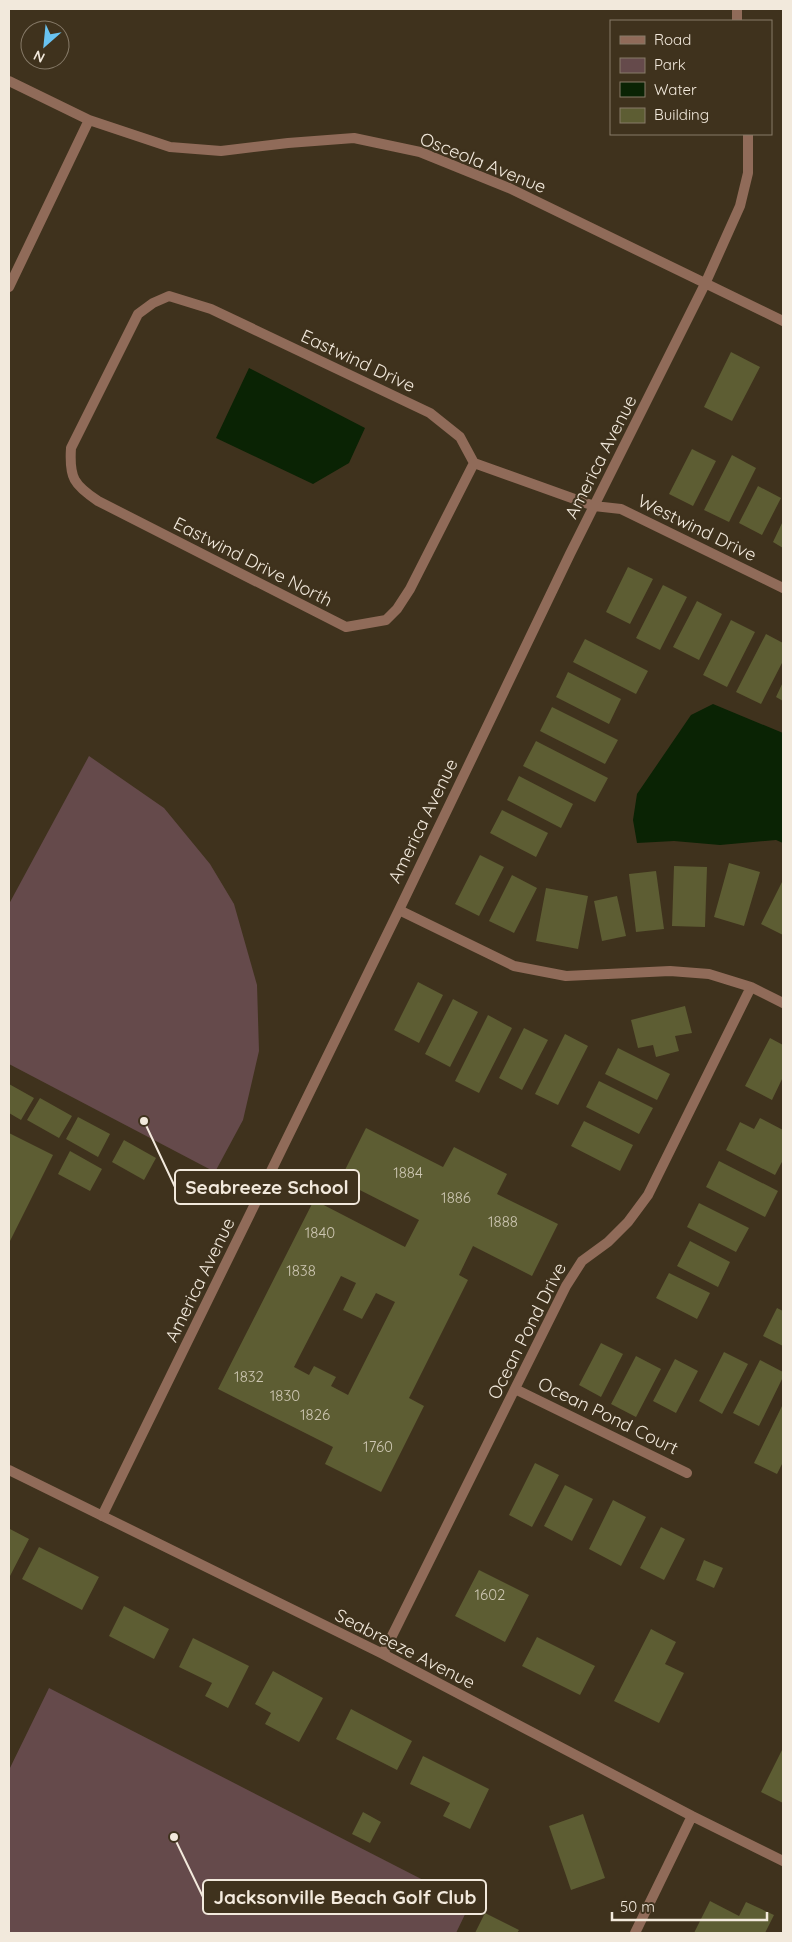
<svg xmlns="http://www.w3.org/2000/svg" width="792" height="1942" font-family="Quicksand,sans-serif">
	<rect width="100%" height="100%" fill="#3f321d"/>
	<path fill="#654a4b" d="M89,756l75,52 46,56 24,40 23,81 2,66 -16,69 -28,52 -206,-108v-160z
		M49,1688l421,216 -14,29h-447v-163z"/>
	<path fill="#0a2304" d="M249,368l116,60 -16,35 -36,21 -97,-46z
		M713,704l70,29v110l-7,-3 -56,5 -46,-4 -37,2 -4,-23 4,-26 54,-79z"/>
	<path fill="#5d5d33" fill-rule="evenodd" d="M731,352l29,15 -28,54 -28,-14z
		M692,449l24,12 -23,45 -24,-12z
		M732,455l24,13 -27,54 -25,-12z
		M758,486l23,12 -19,37 -23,-12z
		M783,521v27l-10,-6z
		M628,567l25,12 -23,45 -24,-12z
		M663,585l24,12 -27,53 -24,-12z
		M697,601l25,13 -23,46 -26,-13z
		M731,620l24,12 -28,55 -24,-12z
		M766,634l17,9v18l-22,43 -25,-12z
		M585,639l63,32 -12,23 -63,-32z
		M568,672l53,27 -12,25 -53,-27z
		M783,682v19l-7,-4z
		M552,707l66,33 -13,24 -65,-33z
		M536,741l72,37 -13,24 -72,-36z
		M519,776l54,28 -12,24 -54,-28z
		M502,810l46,23 -12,24 -46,-24z
		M480,855l24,12 -25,49 -24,-12z
		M729,863l31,9 -16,54 -30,-9z
		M674,866l33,1 -2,60 -33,-1z
		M656,871l8,58 -28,3 -7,-58z
		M512,875l25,13 -23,45 -25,-12z
		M783,880v55l-22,-11z
		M546,888l42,8 -10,53 -42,-8z
		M617,896l9,40 -24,5 -8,-40z
		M418,982l25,13 -24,48 -25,-13z
		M453,999l25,13 -28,55 -25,-13z
		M685,1006l7,27 -17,3 4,15 -23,6 -3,-12 -15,3 -7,-28z
		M488,1015l24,13 -33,65 -24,-12z
		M524,1028l24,12 -26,50 -23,-12z
		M565,1034l23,12 -30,59 -23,-11z
		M770,1038l13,7v32l-11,23 -27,-14z
		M618,1048l52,26 -13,26 -52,-26z
		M599,1081l54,27 -14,26 -53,-27z
		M9,1084l25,14 -13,22 -12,-7z
		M40,1098l32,18 -13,22 -32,-18z
		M78,1117l32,17 -12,23 -32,-18z
		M760,1118l23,12v30l-8,15 -49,-25 14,-28 14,7z
		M584,1121l49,24 -13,26 -49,-25z
		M366,1128l77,39 11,-20 53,27 -10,20 61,30 -26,52 -59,-30 -14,29 9,5 -59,118 15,8 -43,86 -56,-28 8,-17 -115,-58 96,-189 91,47 14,-27 -79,-40zM341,1276l15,7 -13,27 19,9 14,-26 19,9 -47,93 -17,-9 5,-9 -22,-11 -5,9 -15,-8z
		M9,1133l44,22 -44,88z
		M124,1140l32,18 -12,22 -32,-18z
		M70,1151l32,18 -12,22 -32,-17z
		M719,1161l59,30 -13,26 -59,-30z
		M699,1203l50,25 -13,24 -49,-25z
		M690,1241l40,21 -12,25 -41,-21z
		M669,1273l41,20 -13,26 -41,-21z
		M777,1308l6,3v35l-20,-10z
		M601,1343l22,11 -22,43 -22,-12z
		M724,1352l24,12 -26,50 -23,-13z
		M636,1356l25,13 -25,48 -25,-13z
		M675,1359l23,12 -22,42 -23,-12z
		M760,1360l23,12v5l-24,49 -26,-13z
		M783,1404v58l-6,12 -23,-11z
		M535,1463l24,12 -27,52 -23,-12z
		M565,1485l28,14 -21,42 -28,-15z
		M613,1500l33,17 -25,49 -32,-17z
		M661,1527l24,12 -21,41 -24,-12z
		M10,1529l19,10 -20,39v-46z
		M39,1547l60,30 -17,33 -60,-31z
		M704,1560l19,8 -9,20 -18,-8z
		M479,1570l50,25 -24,47 -50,-26z
		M124,1606l45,23 -15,30 -45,-23z
		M651,1629l25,13 -11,22 19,9 -25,50 -45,-22z
		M537,1637l58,29 -15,29 -58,-29z
		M193,1638l56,28 -21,42 -23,-12 7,-13 -33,-16z
		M273,1671l50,27 -24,44 -34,-18 6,-11 -16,-9z
		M351,1709l61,32 -15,29 -61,-31z
		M783,1748v55l-22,-11z
		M423,1756l66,33 -19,40 -27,-13 7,-13 -40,-19z
		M363,1812l18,10 -11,21 -18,-9z
		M583,1814l22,64 -34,12 -22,-64z
		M710,1901l29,15 7,-14 28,13 -9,18h-71z
		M485,1913l34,17 -2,3h-42z"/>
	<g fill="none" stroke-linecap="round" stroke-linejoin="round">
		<path stroke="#906b59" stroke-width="10" d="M737,9v12
			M9,81l80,39 81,27 51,4 67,-8 66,-5 66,14 89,36 274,133
			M9,287l80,-167
			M474,463l-64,126 -13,20 -11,11 -40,7 -248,-126c-24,-16 -29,-23 -27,-53l67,-134 15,-11 16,-7 42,13 219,104 30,24 14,26 120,43 27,3 162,79
			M399,910l115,56 52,10 104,-5 39,3 42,13 32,16
			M515,1389l172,84
			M9,1470l374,184 309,162 91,45
			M102,1516l297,-606 171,-356 135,-270 35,-78 8,-33v-39
			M383,1654l183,-368 16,-25 26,-19 20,-20 20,-27 103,-208
			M635,1933l57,-117"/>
	</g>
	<g text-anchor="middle" stroke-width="4.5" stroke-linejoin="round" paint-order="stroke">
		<g font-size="15" fill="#cdc6b2">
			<text x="408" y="1178">1884</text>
			<text x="456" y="1203">1886</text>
			<text x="503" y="1227">1888</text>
			<text x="320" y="1238">1840</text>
			<text x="301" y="1276">1838</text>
			<text x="249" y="1382">1832</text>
			<text x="285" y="1401">1830</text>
			<text x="315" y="1420">1826</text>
			<text x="378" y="1452">1760</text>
			<text x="490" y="1600">1602</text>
		</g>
		<g font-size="18" fill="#f2e9dc" stroke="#3f321d">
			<text transform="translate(483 163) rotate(22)" y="6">Osceola Avenue</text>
			<text transform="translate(358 361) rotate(25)" y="6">Eastwind Drive</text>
			<text transform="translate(601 457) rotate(-63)" y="6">America Avenue</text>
			<text transform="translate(697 528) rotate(26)" y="6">Westwind Drive</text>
			<text transform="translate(253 562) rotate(27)" y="6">Eastwind Drive North</text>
			<text transform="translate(423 821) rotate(-64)" y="6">America Avenue</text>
			<text transform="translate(200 1280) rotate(-64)" y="6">America Avenue</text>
			<text transform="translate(527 1331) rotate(-63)" y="6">Ocean Pond Drive</text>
			<text transform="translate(608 1416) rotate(26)" y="6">Ocean Pond Court</text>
			<text transform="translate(405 1649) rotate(27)" y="6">Seabreeze Avenue</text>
		</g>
	</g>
	<path fill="none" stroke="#f2e9dc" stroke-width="2" d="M144 1121L175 1187M174 1837L203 1897"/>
	<g fill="#f2e9dc" stroke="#3f321d" stroke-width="2">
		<circle cx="144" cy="1121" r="5"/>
		<circle cx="174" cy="1837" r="5"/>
	</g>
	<g fill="#3f321d" stroke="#f2e9dc" stroke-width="2">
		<rect x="175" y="1170" width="184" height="34" rx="5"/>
		<rect x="203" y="1880" width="283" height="34" rx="5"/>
	</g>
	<g font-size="19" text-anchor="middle" font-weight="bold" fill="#f2e9dc">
		<text x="267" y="1194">Seabreeze School</text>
		<text x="345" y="1904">Jacksonville Beach Golf Club</text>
	</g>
	<rect width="792" height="1942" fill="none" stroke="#f2e9dc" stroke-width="20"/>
	<rect x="610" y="20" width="162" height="115" fill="#3f321d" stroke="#877b69"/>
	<rect x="620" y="36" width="25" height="8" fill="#906b59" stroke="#877b69"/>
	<text x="654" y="45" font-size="15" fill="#f2e9dc">Road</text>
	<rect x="620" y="58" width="25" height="15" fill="#654a4b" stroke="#877b69"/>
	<text x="654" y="70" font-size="15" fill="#f2e9dc">Park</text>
	<rect x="620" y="82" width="25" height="15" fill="#0a2304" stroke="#877b69"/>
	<text x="654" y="95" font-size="15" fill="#f2e9dc">Water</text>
	<rect x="620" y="108" width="25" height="15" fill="#5d5d33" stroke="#877b69"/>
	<text x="654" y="120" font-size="15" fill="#f2e9dc">Building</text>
	<g transform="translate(45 45) rotate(207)"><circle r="24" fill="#3f321d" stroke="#877b69"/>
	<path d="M0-4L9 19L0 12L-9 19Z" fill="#69c3f1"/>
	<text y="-8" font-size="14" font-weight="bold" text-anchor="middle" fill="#f2e9dc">N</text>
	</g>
	<path d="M612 1912v8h155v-8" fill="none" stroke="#f2e9dc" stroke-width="2.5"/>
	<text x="620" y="1912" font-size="15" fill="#f2e9dc" stroke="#3f321d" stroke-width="4" paint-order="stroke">50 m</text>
</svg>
